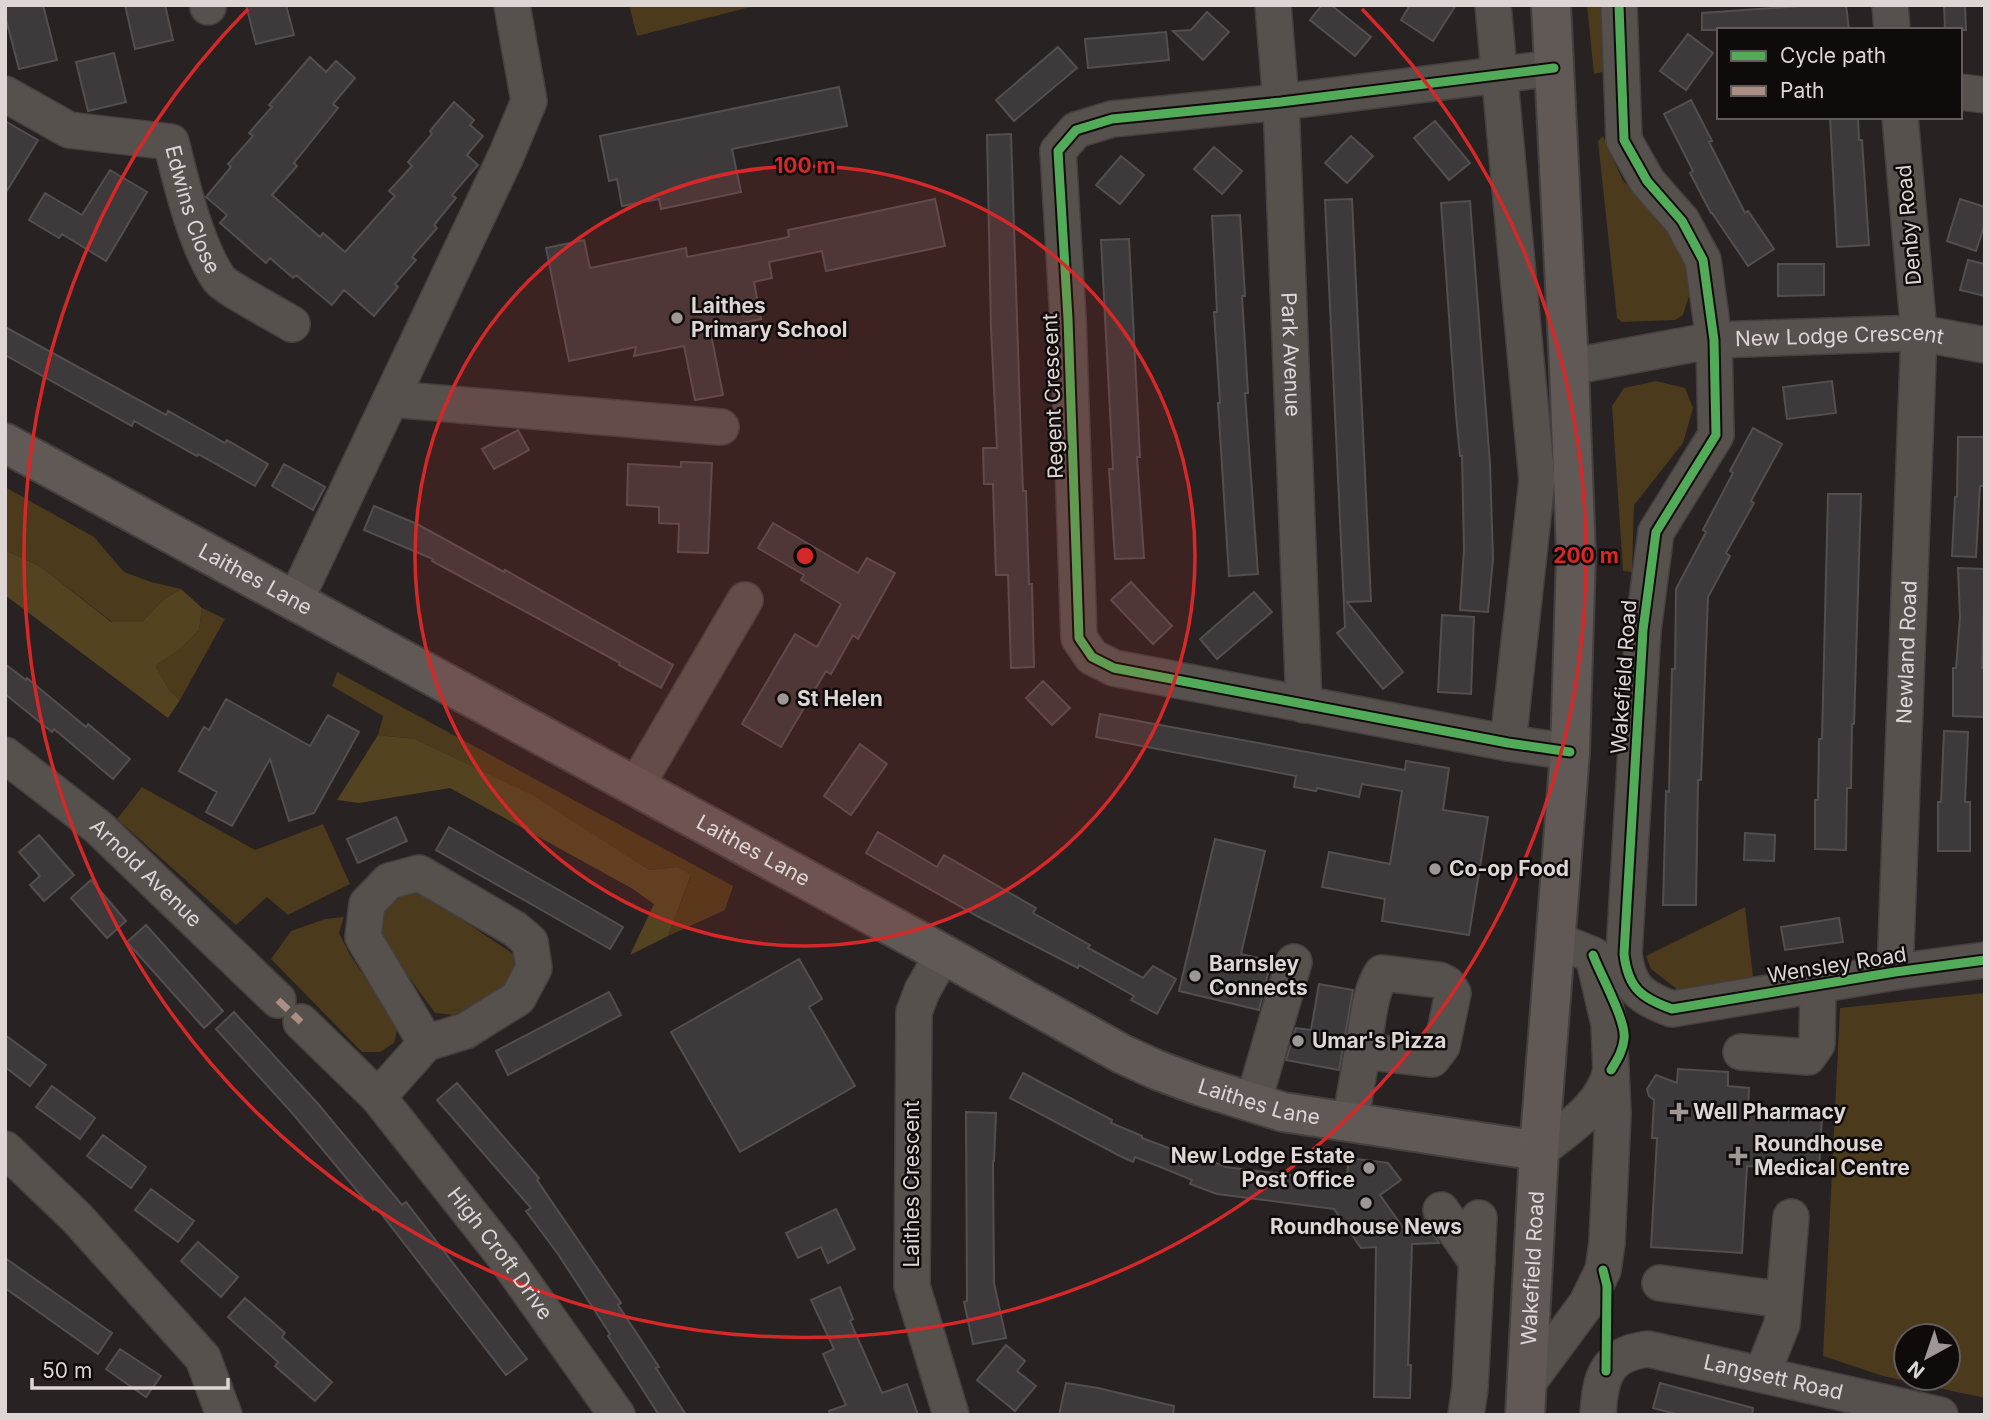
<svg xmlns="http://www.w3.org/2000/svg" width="1990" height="1420" font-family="Inter,sans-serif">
	<rect width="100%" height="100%" fill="#282222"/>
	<path fill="#4b3a1b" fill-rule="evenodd" d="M629,5h129l-121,31z
		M1587,5h13l6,66 -12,3z
		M1603,136l20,45 32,29 30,33 5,50 -7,22 -8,5 -53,2 -5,-4 -19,-177z
		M1656,381l29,7 8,20 -10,35 -49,62 -2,67 -9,-1 -11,-165 12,-18z
		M5,487l89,50 30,35 27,10 30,7 -18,11 -21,22h-30l-71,-55 -36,-17z
		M202,608l23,11 -45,81 -11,-10 -15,-24 26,-17 19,-19z
		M337,672l396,214 -8,24 -57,26 23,-60 -13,-9 -29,3 -118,-75 -116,-56 -37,-4 5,-19 -51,-30z
		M142,787l113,63 68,-26 27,60 -62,31 -21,-18 -31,28 -119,-106z
		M404,890l16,2 95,63 1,18 -9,12 -52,30 -20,-2 -54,-74 -4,-23z
		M1745,907l8,70 -75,13 -27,-21 -5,-13z
		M344,917l-5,16 11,22 48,71 -4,17 -14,9h-18l-91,-93 20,-28 34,-12z
		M1985,993v405l-102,-22 -60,-20 17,-348zM1906,1336h42v42h-42z"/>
	<path fill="#544320" d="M5,550l36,17 70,55h31l21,-22 18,-11 21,19 -3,22 -19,19 -25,17 14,24 11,10 -12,18 -163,-123z
		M378,735l37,4 117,56 117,75 29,-3 13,8 -23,61 -38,19 24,-51 -21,-15 -183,-101 -91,15 -22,-3z"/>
	<path fill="#3e393a" stroke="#534e4f" stroke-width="2" d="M5,5h38l14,55 -38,9 -14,-54z
		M125,5h40l8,35 -38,9z
		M246,5h40l8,30 -38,9z
		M1322,5h9l40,32 -16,19 -45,-36z
		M1410,5h46l-23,36 -32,-21z
		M1816,5h30l3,25h-147v-17z
		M1944,5h21l1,25h-21z
		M1207,12l22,20 -26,28 -30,-29 18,-1z
		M1166,32l3,28 -81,8 -3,-29z
		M1688,34l25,19 -27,37 -26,-19z
		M1058,47l19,21 -63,53 -18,-21z
		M114,53l12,49 -38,9 -12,-49z
		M310,57l16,15 10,-11 19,17 -22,26 5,4 -44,55 3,3 -25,29 48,42 3,-4 22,19 50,-56 -6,-5 23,-25 -4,-4 24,-28 -2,-3 24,-29 20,18 -4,5 13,11 -16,19 11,10 -26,30 4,3 -22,27 3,3 -25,29 4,3 -21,24 3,3 -24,29 -30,-26 -12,15 -36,-30 -3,3 -23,-20 -4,5 -46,-40 7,-8 -21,-18 25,-30 -3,-3 25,-28 -4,-3 23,-26 -3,-2z
		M839,87l8,39 -115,23 9,43 -80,17 -2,-10 -37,7 -5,-27 -8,2 -9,-45z
		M1691,100l21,41 -3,1 36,71 3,-2 26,38 -26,17 -36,-53h-1l-21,-40 3,-2 -29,-57z
		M1830,117h28l1,23h3l7,105 -32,2z
		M5,121l33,19 -33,54z
		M1435,121l35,42 -21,17 -35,-42z
		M1011,134l10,307 2,50h3l3,93h3l2,83 -23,1 -3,-93h-12l-3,-91h-9l-1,-36h14l-6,-119 -4,-194z
		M1351,136l22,20 -26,27 -22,-20z
		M1214,147l28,24 -20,23 -28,-25z
		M1121,156l23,19 -24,29 -24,-19z
		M110,170l37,22 -41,69 -44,-27 -3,4 -30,-18 16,-27 37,22z
		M935,199l10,47 -119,25 -4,-20 -53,11 3,16 -18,4 7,37 -51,10 13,66 -28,5 -11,-54 -50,10 2,-9 -67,14 -23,-113 38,-8 6,28 96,-20 1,9 102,-20 -1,-7z
		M1352,199l19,402 -24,1 56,70 -20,17 -46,-56 8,-6 -20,-427z
		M1960,199l25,8v16l-9,28 -29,-10z
		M1470,201l20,263 3,95 -5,53 -28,-2 4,-61 -2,-93h-2l-4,-41 -15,-212z
		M1240,215l5,81h-3l6,97h-3l13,181 -29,2 -11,-173h2l-6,-91h3l-5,-96z
		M1129,239l11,218h-3l7,101 -29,1 -6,-90h4l-12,-229z
		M1968,260l17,4v32l-25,-6z
		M1778,264h46v31l-46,1z
		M5,327l161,88 2,-4 57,32 2,-3 41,24 -13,22 -57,-32 -1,2 -63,-35 -2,5 -127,-71z
		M1832,381l4,32 -49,6 -4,-32z
		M1753,428l29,16 -31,57 3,2 -28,50 4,3 -22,41 -7,183h-3l-2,125h-33l3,-114 3,1 3,-123h3l1,-80 30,-57 -3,-2 30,-57 -3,-2z
		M518,430l11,20 -35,19 -12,-20z
		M1958,437h27v49h-5l-4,71 -24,-1 3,-59h2z
		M681,462l31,1 -4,90 -30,-1 1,-28 -20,-1v-16l-32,-2 1,-41 53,3z
		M284,464l41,23 -12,23 -41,-24z
		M1828,494h33l-7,230h-2l-1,64h-4l-1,62 -31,-1v-49h3l1,-61h3z
		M374,506l43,18 87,48 1,-2 168,95 -12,23 -42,-23 1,-2 -188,-102 1,-2 -69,-29z
		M773,523l85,50 9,-15 28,15 -37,66 -5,-4 -22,39 -5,-3 -45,76 -39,-23 53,-90 22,13 24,-43 -40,-24 3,-5 -46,-27z
		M1958,568l27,1 -3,99h3l-1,49 -31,-1v-48h3l4,-51z
		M1131,582l41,44 -19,18 -42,-44z
		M1254,592l18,20 -55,47 -17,-20z
		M1442,615l32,2 -3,77 -33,-2z
		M5,664l21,16 1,-2 59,49 2,-3 42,35 -17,20 -59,-50 -2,3 -47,-38z
		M1043,681l27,27 -18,17 -26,-27z
		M226,699l84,47 18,-31 31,17 -45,81 -25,8 -19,-62 -38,67 -26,-14 11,-20 -38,-21 25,-44 5,3z
		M1100,714l305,56 1,-9 43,7 -6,42 45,7 -19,118 -87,-14 3,-22 -63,-12 7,-35 61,12 12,-73 -40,-7 -3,13 -42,-9 -1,3 -22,-4 2,-11 -200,-39z
		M1944,731l24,1 -3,70h5v49h-32v-49h3z
		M860,744l27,20 -36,51 -27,-19z
		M396,817l11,24 -49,22 -11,-24z
		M449,827l174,100 -13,22 -174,-99z
		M878,832l59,35 7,-12 92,53 -3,5 57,32 -2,3 55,30 10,-12 23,13 -19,35 -26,-14 3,-4 -55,-31 -1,3 -99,-51 -113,-64z
		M1745,833l30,2 -1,26 -30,-1z
		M39,835l35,40 -30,26 -14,-16 10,-9 -21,-24z
		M1215,839l50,12 -24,103 30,7 -12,49 -80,-19z
		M91,880l35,41 -19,17 -36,-40z
		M1839,918l4,24 -58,8 -4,-23z
		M146,925l77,86 -19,17 -77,-86z
		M799,959l23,40 -13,8 46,79 -115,66 -69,-120z
		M1319,984l34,6 -14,80 -53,-10 10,-32 15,2z
		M609,992l12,23 -113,60 -12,-24z
		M234,1012l85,93 83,100 4,-3 121,157 -21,16 -130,-168 -3,3 -80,-96 -77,-85z
		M5,1035l41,30 -16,21 -25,-19z
		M1678,1069l50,3v14l21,2 -1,24 74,4 -3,54 -72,-4 -5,87 -91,-6 6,-109h-5l2,-38 -5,-4 -2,-7 9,-14 21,8z
		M1023,1073l89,47 -1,3 31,13v2l58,22 1,-3 25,10 120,15 3,-24 39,5 13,17 -21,15 27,38 17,-12 15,22 -27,1 -4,121h3l-1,33 -36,-1 2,-150 -15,1 -27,-39 -117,-15 -27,-10 2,-4 -29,-12 -28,-11 -2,5 -13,-6 -110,-58z
		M457,1083l82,95 -2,2 84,123 -3,2 41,62 -3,1 30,47h-27l-51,-79 2,-2 -52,-80 -32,-43 5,-3 -94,-108z
		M52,1086l43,32 -15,21 -44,-32z
		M966,1112l30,1 -2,48h-1l1,122 12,55 -33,6 -9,-42 3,-1z
		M103,1135l43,32 -15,21 -44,-32z
		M151,1189l43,32 -16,21 -43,-32z
		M836,1209l19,40 -27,14 -7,-16 -23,11 -12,-25z
		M198,1242l40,35 -17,20 -40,-36z
		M5,1258l107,75 -14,21 -93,-66z
		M840,1287l13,32 -3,2 32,72 25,-9 11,31h-88l-1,-4 17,-6 -23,-51 11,-5 -23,-49z
		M245,1298l40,35 -3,4 50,45 -17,19 -40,-35 3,-4 -50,-45z
		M1006,1345l19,16 -8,10 19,15 -21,25 -38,-31z
		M120,1349l41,27 -15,21 -40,-28z
		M1066,1383l32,5 76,18 -1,9h-114z
		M1660,1383l93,25 -1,7h-73l-26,-7z"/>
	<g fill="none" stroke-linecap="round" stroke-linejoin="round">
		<defs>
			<g id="minor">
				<path d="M208,5v2"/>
				<path id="s1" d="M1273,5l8,97 23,603"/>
				<path d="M1493,5l44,475 -29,263"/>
				<path d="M1619,5l5,135 23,41 35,40 21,39 11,80 2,95 -60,97 -13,98 -19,324c4,34 17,44 48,55l223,-37 90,-12"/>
				<path d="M1890,5l2,25"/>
				<path d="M1554,68l-273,34 -169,17 -36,11 -18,21 10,168 11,319 13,19 22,11 394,75 62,9"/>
				<path d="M1960,92l25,3"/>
				<path id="s2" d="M5,94l64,36 102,12c10,40 25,104 48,137 7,9 60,37 73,45"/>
				<path id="s3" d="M1569,367l145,-27 205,-7 66,12"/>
				<path d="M391,399l330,28"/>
				<path d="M295,601l211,-445 23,-55 -17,-96"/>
				<path id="s4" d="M5,755l93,72 180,173"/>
				<path d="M635,788l110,-188"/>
				<path d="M943,954l-21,37 -8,21 -2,274 39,129"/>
				<path id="s5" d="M1895,972l24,-639 -19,-216"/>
				<path id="s6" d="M301,1022l77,75 126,159 113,159"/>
				<path d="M1741,1052l67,5 9,-13 1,-59"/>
				<path d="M378,1097l48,-54 39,-12 53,-33 16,-30 -4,-26 -15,-13 -96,-56 -30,8 -22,23 -4,33 63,106"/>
				<path d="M1253,1103l41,-141"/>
				<path d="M1350,1123c5,-29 10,-58 15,-87 4,-22 5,-44 17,-63l57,7 8,4 6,9 -11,53 -10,13 -70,-8"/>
				<path d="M5,1149l72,69 126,140 21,57"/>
				<path d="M1539,1151c27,-21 65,-45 72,-81"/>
				<path d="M1441,1210l36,52"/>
				<path d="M1660,1283l124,17"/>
				<path d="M1762,1374l20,-50 9,-107"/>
				<path d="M1527,1384l60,-81 16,-33 4,-27 6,-129 -4,-90 -16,-69 -37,-15"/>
				<path d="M1466,1415l4,-27 9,-170"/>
				<path id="s7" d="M1598,1415c2,-38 8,-61 50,-66l292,66"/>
			</g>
			<g id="major">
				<path id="s8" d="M5,443l938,511 179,100 35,16 43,16 83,26 256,39"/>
				<path id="s9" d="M1525,1415l14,-264 31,-399 6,-197 -7,-188 -18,-362"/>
			</g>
		</defs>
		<use href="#minor" stroke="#44403f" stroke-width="38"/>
		<use href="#major" stroke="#44403f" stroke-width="42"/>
		<use href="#minor" stroke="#57514e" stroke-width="35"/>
		<use href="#major" stroke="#615956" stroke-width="38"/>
		<path stroke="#ac8f84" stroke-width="7" stroke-dasharray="14 7" stroke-linecap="butt" d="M278,1000l23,22"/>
		<defs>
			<path id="cycleway" d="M1619,5l5,135 23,41 35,40 21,39 11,80 2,95 -60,97 -13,98 -19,324c4,34 17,44 48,55l223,-37 90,-12
				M1554,68l-273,34 -169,17 -36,11 -18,21 10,168 11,319 13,19 22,11 394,75 62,9
				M1593,955c7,19 34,67 31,84 -1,12 -7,21 -13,31
				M1603,1270l4,16 -1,85"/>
		</defs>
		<use href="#cycleway" stroke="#100b0b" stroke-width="13"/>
		<use href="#cycleway" stroke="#51ab58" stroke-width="9"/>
	</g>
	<circle cx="805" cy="556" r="390" fill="#d62828" fill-opacity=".12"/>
	<g fill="none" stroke="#d62828" stroke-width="3.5">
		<circle cx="805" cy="556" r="390"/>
		<path d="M1362 9A781 781 0 1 1 248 9"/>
	</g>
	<g fill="#9e9796" stroke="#100b0b" stroke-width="2.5">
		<circle cx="677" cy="318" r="7"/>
		<circle cx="783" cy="699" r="7"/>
		<circle cx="1435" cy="869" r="7"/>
		<circle cx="1195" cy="976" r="7"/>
		<circle cx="1298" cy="1041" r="7"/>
		<path d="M1675.5 1101.5h7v7h7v7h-7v7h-7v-7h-7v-7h7z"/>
		<path d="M1734.5 1145.5h7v7h7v7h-7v7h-7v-7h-7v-7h7z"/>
		<circle cx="1369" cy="1168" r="7"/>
		<circle cx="1366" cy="1203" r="7"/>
	</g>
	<g text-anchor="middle" stroke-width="5" stroke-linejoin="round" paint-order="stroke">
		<g font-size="21" fill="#ddd6d5" stroke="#100b0b">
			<text dy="7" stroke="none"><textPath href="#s2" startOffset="247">Edwins Close</textPath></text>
			<text transform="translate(1909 225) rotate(-95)" y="7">Denby Road</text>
			<text dy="7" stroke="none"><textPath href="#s3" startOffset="273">New Lodge Crescent</textPath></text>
			<text dy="7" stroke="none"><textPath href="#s1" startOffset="350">Park Avenue</textPath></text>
			<text transform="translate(1053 396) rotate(-92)" y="7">Regent Crescent</text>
			<text dy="7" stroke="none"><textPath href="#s8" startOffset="285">Laithes Lane</textPath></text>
			<text dy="7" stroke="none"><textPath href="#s5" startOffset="320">Newland Road</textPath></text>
			<text transform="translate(1624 677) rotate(-86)" y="7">Wakefield Road</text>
			<text dy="7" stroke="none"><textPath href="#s8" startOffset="852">Laithes Lane</textPath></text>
			<text dy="7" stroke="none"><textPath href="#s4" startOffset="184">Arnold Avenue</textPath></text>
			<text transform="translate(1837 965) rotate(-9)" y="7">Wensley Road</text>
			<text dy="7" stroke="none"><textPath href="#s8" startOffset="1419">Laithes Lane</textPath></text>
			<text transform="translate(912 1184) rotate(-90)" y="7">Laithes Crescent</text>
			<text dy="7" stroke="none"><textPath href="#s6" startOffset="306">High Croft Drive</textPath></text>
			<text dy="7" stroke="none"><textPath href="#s9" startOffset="147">Wakefield Road</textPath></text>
			<text dy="7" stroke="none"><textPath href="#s7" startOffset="222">Langsett Road</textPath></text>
		</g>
		<g font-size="21" font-weight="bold" fill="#ddd6d5" stroke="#100b0b" text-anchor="start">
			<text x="691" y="313">Laithes<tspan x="691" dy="24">Primary School</tspan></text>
			<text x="797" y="706">St Helen</text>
			<text x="1449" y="876">Co-op Food</text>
			<text x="1209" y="971">Barnsley<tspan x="1209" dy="24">Connects</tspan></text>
			<text x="1312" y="1048">Umar's Pizza</text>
			<text x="1693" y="1119">Well Pharmacy</text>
			<text x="1754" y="1151">Roundhouse<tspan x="1754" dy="24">Medical Centre</tspan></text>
			<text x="1355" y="1163" text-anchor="end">New Lodge Estate<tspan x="1355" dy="24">Post Office</tspan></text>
			<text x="1366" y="1234" text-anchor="middle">Roundhouse News</text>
		</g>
	</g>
	<circle cx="805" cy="556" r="10" fill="#d62828" stroke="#100b0b" stroke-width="3.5"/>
	<g font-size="21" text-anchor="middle" font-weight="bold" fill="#d62828" stroke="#100b0b" stroke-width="5" stroke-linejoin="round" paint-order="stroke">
		<text x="805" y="173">100 m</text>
		<text x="1586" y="563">200 m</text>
	</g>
	<rect width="1990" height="1420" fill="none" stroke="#ddd6d5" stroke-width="14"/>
	<rect x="1717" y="28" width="245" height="91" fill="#100b0b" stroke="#625c5c" stroke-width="2"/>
	<rect x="1731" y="51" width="35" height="10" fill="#51ab58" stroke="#625c5c" stroke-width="2"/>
	<text x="1780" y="63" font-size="21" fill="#ddd6d5">Cycle path</text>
	<rect x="1731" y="86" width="35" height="10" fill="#ac8f84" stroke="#625c5c" stroke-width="2"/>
	<text x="1780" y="98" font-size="21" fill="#ddd6d5">Path</text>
	<g transform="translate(1927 1357) rotate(220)"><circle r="33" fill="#100b0b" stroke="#625c5c" stroke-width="2"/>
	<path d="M0-5L12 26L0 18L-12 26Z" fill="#9e9796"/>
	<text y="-10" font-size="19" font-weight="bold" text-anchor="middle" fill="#ddd6d5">N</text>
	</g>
	<path d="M32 1378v10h196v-10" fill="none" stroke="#ddd6d5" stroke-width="3.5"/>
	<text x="42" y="1378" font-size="21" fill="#ddd6d5" stroke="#100b0b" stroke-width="5" paint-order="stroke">50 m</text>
</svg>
